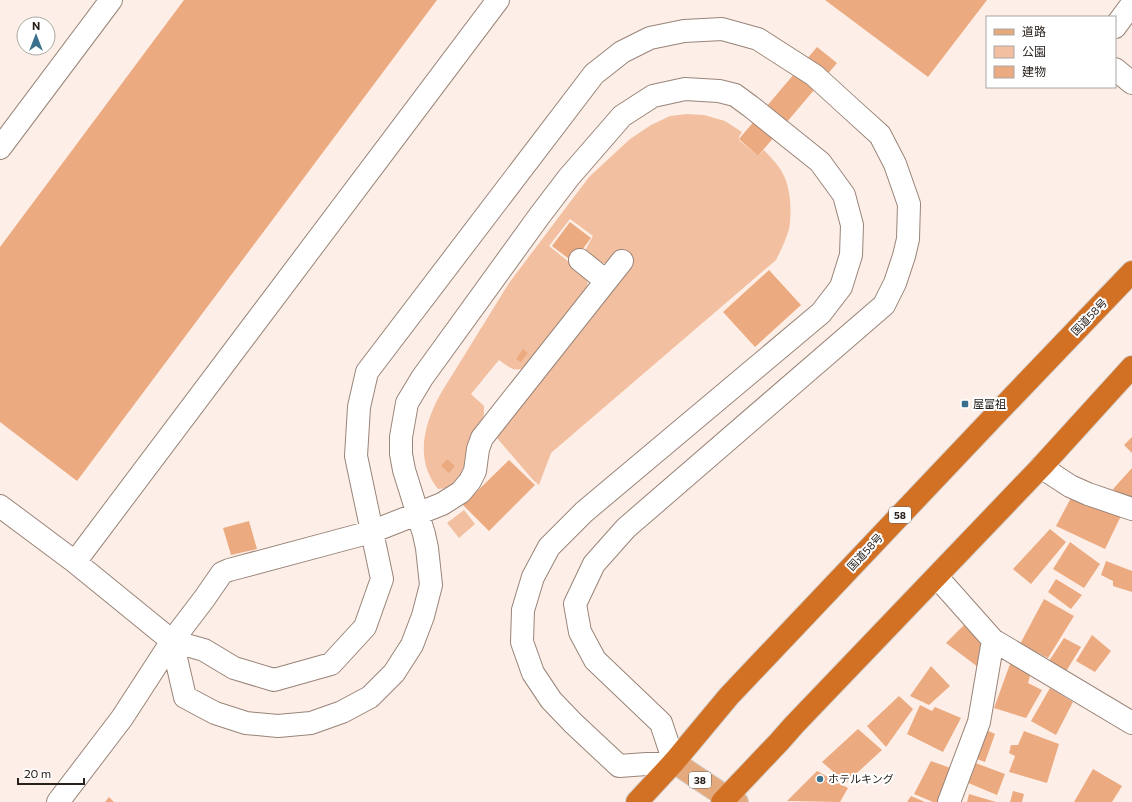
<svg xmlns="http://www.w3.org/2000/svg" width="1132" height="802" font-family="Commissioner,'Noto Sans JP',sans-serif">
	<rect width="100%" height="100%" fill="#fdefe7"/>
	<path fill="#f2c0a1" d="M687,114l17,1 21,6 17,11 -3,5v3l19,16 6,-6c7,8 15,15 19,24 8,14 9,40 6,55 -3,11 -8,21 -13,31l-225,193 -12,32 -6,-5 -36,-42 135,-178 -13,-10 -10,13c-11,1 -18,-3 -26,-9l10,-18 -23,-17 -21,27 24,19 15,11 -1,14 -61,77c-12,6 -17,0 -27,-7l-28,34 13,12v7l-1,6 -18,46 -2,9 -13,14 -12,1c-24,-30 -14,-65 3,-96l68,-110 80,-106 41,-38 21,-14 19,-9z
		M464,510l11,14 -16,14 -12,-15z"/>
	<path fill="#ecaa81" d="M184,0h253l-360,481 -77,-59v-175z
		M825,0h162l-59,77z
		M817,47l20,16 -79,93 -19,-17z
		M570,222l21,16 -18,24 -21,-16z
		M769,270l32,35 -46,42 -32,-35z
		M523,349l5,4 -7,9 -5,-3z
		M1132,437v16l-8,-8z
		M447,459l8,7 -6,7 -8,-7z
		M509,460l26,25 -46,46 -26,-26z
		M1132,468v33l-8,-2 -11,-10z
		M1072,496l49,20 -16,33 -49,-23z
		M249,521l8,28 -26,6 -8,-27z
		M1050,529l16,13 -35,42 -18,-15z
		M1070,542l30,22 -16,24 -31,-19z
		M1106,561l26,10v21l-19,-6v-5l-12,-6z
		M1056,579l26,16 -11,14 -23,-17z
		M1044,599l30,17 -26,42 -28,-14z
		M966,623l22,18 -6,29 -36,-27z
		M1092,635l19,16 -16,21 -19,-11z
		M1064,638l17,9 -16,26 -18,-9z
		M1010,664l21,8 -3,11 14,7 -16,28 -32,-10z
		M931,666l19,20 -21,19 -19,-9z
		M1050,688l23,14 -17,33 -25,-14z
		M899,696l14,13 -27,38 -19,-21z
		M920,705l12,6 3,-4 26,11 -18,34 -36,-18z
		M858,729l24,21 -36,33 -24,-21z
		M986,730l9,4 -10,28 -8,-3z
		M1024,731l35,13 -12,39 -38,-11 6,-16 -6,-3 2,-8h7z
		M931,761l25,9 -13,32h-10l-19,-8z
		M973,762l32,12 -8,21 -31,-13z
		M1093,769l29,17 -10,16h-38z
		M817,771l31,17 -8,14 -53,-1z
		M1013,791l11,3 -2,8h-12z
		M969,794l27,8h-29z
		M911,796l14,6h-18z
		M109,797l5,5h-9z"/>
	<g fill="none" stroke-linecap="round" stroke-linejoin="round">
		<defs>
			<path id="minor" d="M1115,27l17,-23
				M1115,69l17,14
				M0,148l111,-148
				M580,260l26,21
				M1041,467l29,19 18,8 44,15
				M0,506l75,56 97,79 32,9 30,18 40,12 57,-16 34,-37 17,-48 -26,-123 3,-49 8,-35 227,-298 28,-22 28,-14 34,-7 38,-2 36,10 56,36 34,31 32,29 15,29 14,40 -1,35 -4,17 -9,27 -11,22 -258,223 -32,36 -19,40 5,28 15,28 66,63 13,39 -55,4 -46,-43 -22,-23 -18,-27 -11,-31 1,-32 10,-33 16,-30 35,-35 237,-199 20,-26 10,-32 1,-30 -8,-30 -24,-33 -70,-56 -15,-11 -16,-4 -34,-2 -32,7 -31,20 -53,61 -29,38 -118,163 -15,25 -6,34v17l3,16 20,64 3,14 4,37 -8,31 -11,29 -18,28 -24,24 -28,15 -31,11 -33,3 -32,-3 -31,-10 -30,-16 -13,-56
				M75,562l423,-562
				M937,577l56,63 139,83
				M58,802l64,-84 50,-77 32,-42 18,-26 7,-3 142,-38 71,-28 19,-12 9,-11 5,-10 3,-22 4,-11 140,-177
				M949,802l30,-80 14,-82"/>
			<path id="major" d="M674,762l52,35 11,5"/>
			<path id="highway" d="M637,802l37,-40 55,-66 271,-286 132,-138
				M722,802l57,-60 15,-17 247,-258 91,-100"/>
		</defs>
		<use href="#minor" stroke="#998478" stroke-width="24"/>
		<use href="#major" stroke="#d4d2d1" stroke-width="24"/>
		<use href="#highway" stroke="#d4d2d1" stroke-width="24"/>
		<use href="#minor" stroke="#fff" stroke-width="22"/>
		<use href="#major" stroke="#e4a97c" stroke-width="22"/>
		<use href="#highway" stroke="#d27024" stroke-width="22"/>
	</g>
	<g fill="#3a708c" stroke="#fff" stroke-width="1.5">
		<rect x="961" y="400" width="8" height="8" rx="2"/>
		<circle cx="820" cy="779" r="4"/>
	</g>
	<g text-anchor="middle" stroke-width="4" stroke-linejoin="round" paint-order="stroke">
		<g fill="#fff" stroke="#68635f" stroke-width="1">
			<rect x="889" y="507" width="22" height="16" rx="3"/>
			<rect x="689" y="772" width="22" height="16" rx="3"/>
		</g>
		<g font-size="10" font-weight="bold" fill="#28201b">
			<text x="900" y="519">58</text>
			<text x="700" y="784">38</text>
		</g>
		<g font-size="11" fill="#28201b" stroke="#fff">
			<text transform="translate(1089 317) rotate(-46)" y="4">国道58号</text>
			<text transform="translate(865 552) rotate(-47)" y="4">国道58号</text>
		</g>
		<g font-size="11" fill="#28201b" stroke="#fff" text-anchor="start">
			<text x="973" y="408">屋富祖</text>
			<text x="828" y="783">ホテルキング</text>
		</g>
	</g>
	<rect x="986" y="16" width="130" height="72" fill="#ffffff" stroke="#a9a6a4"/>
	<rect x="994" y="29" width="20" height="6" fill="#e4a97c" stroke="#a9a6a4"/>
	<text x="1022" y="36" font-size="12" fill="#28201b">道路</text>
	<rect x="994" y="46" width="20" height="12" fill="#f2c0a1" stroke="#a9a6a4"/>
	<text x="1022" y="56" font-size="12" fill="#28201b">公園</text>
	<rect x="994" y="66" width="20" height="12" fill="#ecaa81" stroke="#a9a6a4"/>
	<text x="1022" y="76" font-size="12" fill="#28201b">建物</text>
	<g transform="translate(36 36)"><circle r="19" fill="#ffffff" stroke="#a9a6a4"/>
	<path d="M0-3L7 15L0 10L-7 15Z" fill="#3a708c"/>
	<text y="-6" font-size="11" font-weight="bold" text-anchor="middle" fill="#28201b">N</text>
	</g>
	<path d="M18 778v6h66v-6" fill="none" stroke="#28201b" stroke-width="2"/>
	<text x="24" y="778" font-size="12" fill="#28201b" stroke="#ffffff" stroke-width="3" paint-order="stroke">20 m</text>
</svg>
